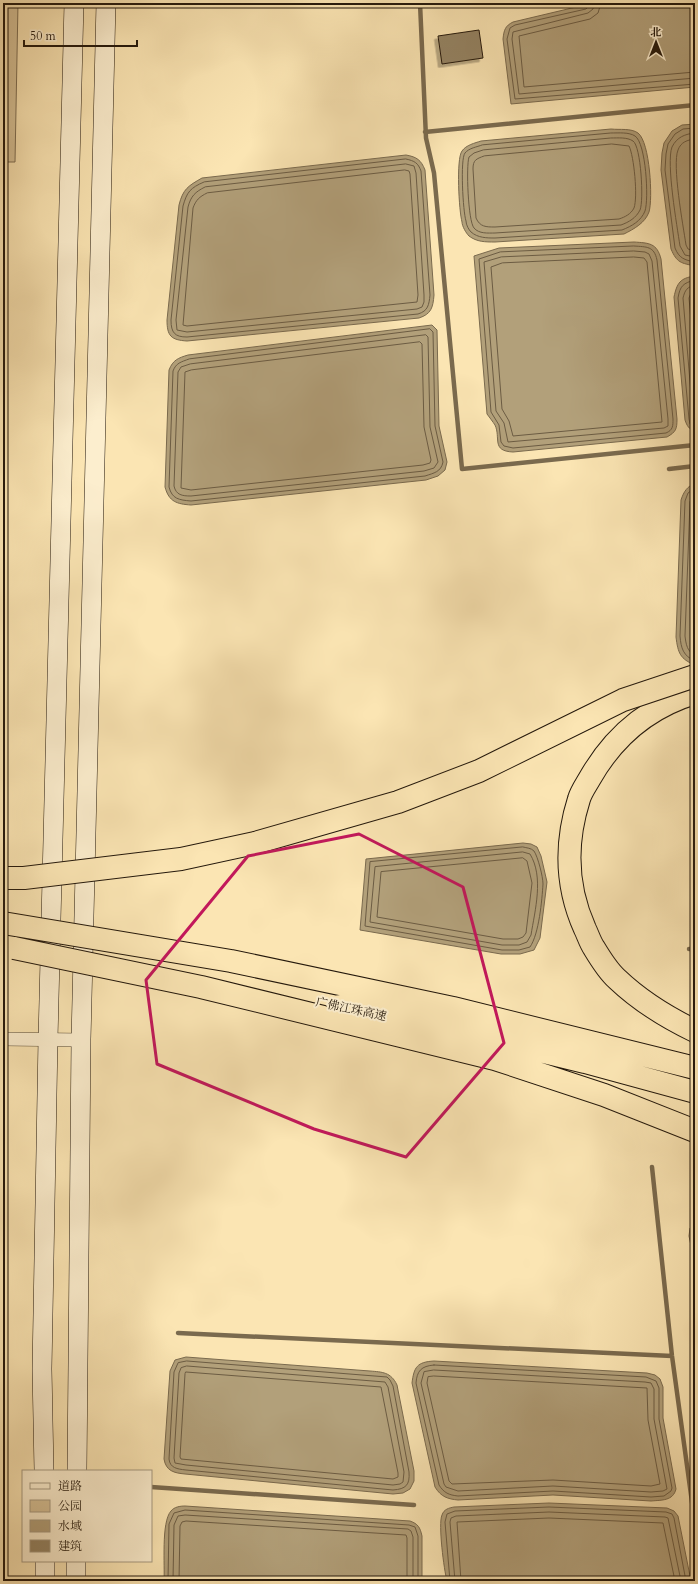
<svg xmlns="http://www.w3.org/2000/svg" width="698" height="1584" font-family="Cardo,'Noto Serif SC',serif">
	<defs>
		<filter id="shadow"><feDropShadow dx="-3.5" dy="3.5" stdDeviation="0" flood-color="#0004"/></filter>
	</defs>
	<rect width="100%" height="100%" fill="#fbe5b3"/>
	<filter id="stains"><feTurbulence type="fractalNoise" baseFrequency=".005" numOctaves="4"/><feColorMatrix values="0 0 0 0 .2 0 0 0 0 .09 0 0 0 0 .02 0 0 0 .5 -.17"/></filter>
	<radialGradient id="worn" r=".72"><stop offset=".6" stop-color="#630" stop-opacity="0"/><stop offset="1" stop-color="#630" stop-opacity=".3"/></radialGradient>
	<path fill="#d7c297" stroke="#7e6e52" d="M3,3h15l-3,159h-12z"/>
	<path fill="#b2a07a" stroke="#7a6a4e" d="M593,3h102v84l-184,17 -8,-65c1,-9 2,-13 10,-17z
		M695,124v142c-14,-3 -18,-3 -24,-17l-10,-79 1,-17 2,-10 8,-12 10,-6z
		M611,129c9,1 20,-1 27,4 12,9 15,66 11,79 -4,11 -15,17 -25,22l-129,8c-10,0 -18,0 -26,-6 -3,-3 -7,-10 -7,-14 -3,-11 -6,-63 0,-71 4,-6 13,-8 19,-10z
		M406,155c11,2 15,5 19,15l9,125c-1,13 -3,19 -15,23l-232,23c-16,-1 -20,-5 -20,-21l12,-115c4,-16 9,-19 23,-27z
		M634,242c15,1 23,1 27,17l16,160c0,10 -1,13 -10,18l-154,15c-22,-1 -12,-14 -18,-27 -2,-3 -5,-7 -8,-11l-13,-158 25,-8z
		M695,276v156c-6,-3 -8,-6 -10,-12l-11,-123c3,-14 6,-19 21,-21z
		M432,325l5,5 2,96 8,36 -2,8 -7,6 -12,4 -235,25c-14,-1 -22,-3 -26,-18l4,-117c4,-10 9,-12 19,-15z
		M695,483v182c-15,-6 -17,-12 -19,-28l5,-137c3,-9 6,-13 14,-17z
		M523,843l8,1 6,3 4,9 6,26 -7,56 -6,12 -14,4h-19l-141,-24 6,-71z
		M695,1224v41l-6,-29 1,-8z
		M695,1271v57c-8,-14 -2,-41 0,-57z
		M186,1357l184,14c12,1 21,1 27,14l17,86v10l-4,8 -7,4 -10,1 -208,-20c-11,-1 -19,-3 -21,-15l6,-88 5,-11z
		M434,1361l213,12 8,2 5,4 3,8v31l13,71c-3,12 -14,11 -25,12l-98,-6 -95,5c-10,-1 -17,-3 -23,-13l-23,-104c2,-16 5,-21 22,-22z
		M549,1503l118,5 7,3 4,5 13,65h-244c-3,-11 -9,-57 -5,-66 2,-6 7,-7 12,-8z
		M185,1506l225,15c8,3 10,6 12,15v45h-258c1,-15 -3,-59 7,-70 3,-4 9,-5 14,-5z"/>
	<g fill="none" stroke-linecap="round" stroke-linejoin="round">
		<path stroke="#6c5c43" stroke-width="1" d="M589,3v3l-3,3 -71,16 -5,3 -3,11 8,60 180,-15
			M594,3l-1,6 -5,4 -75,19 -1,7 7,55 176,-16
			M601,3l-3,10 -8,6 -71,17 5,51 171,-15
			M695,128l-12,1 -8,5 -7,10 -2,10 -1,16 10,78c4,10 9,12 20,14
			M611,133c8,0 18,-1 24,3 11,7 14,63 10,75 -4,10 -13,15 -23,19l-127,8c-8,0 -17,0 -24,-6 -2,-2 -5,-7 -5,-11 -3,-9 -6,-62 -1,-68 4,-5 12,-6 17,-8z
			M695,133c-10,1 -18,4 -23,14 -6,16 5,79 8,99l5,9 10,2
			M611,138c7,0 16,-1 22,3 8,5 11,60 7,69 -4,8 -11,12 -19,15l-126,8c-7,0 -16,1 -21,-5 -6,-7 -8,-62 -5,-71l5,-4 9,-3z
			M695,139c-8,1 -14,3 -17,11 -6,15 5,75 8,95l2,4 7,2
			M612,144l17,2c5,10 9,51 5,62 -3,6 -9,9 -15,11l-124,8c-9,0 -15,0 -19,-9l-3,-49c0,-9 3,-10 11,-13z
			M406,159c9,2 12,4 15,12l9,124c-1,10 -2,16 -12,19l-231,23c-12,0 -16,-4 -16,-17l12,-114c4,-14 7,-18 21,-24z
			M406,164l8,2 2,7 8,122v7l-2,5 -5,2 -230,23 -10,-2 -1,-10 12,-113c3,-11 7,-15 17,-20z
			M405,170l4,1 1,3 8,121 -1,7 -230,24 -4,-1 10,-117c3,-8 6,-11 14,-15z
			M634,246c13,1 20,0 23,14l16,159c0,7 0,11 -7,14l-153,15 -9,-2 -3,-4 -2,-17 -8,-13 -12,-153 21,-7z
			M634,251l11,1 4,2 3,7 16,158v7l-4,2 -156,14 -4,-19 -8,-12 -12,-149 17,-5z
			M634,257l10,1 3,4 15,160 -149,14 -4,-15 -7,-12 -11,-142 11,-4z
			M695,280c-12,3 -15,6 -17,18l11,121 1,5 5,4
			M695,285c-8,2 -10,5 -12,13l10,120 2,4
			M695,291l-4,2 -2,5 6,67
			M430,329l3,3 2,94 8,36c-2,10 -9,11 -18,14l-234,25c-12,-1 -19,-2 -22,-14l4,-116c3,-8 8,-9 16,-12z
			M426,335l2,2 2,90 8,35 -4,6 -10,3 -233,25c-9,0 -15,-1 -17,-10l4,-114 3,-5 9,-3z
			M420,342l2,2 2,83 7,33 -1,3 -7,2 -232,25 -10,-2 4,-116 6,-2z
			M695,488l-7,5 -3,8 -5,135c1,12 3,20 15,25
			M695,493l-3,3 -2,6 -5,134c1,8 2,16 10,19
			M695,518l-4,118 1,9 3,4
			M523,847c4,1 8,1 11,4 4,6 9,26 9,33 -1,16 -4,50 -13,63l-11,3h-17l-137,-24 5,-64z
			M523,852l7,2c14,23 5,56 1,81l-4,7 -8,3h-17l-132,-23 5,-55z
			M523,858l4,3 5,22 -6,50 -3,4 -5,2h-15l-126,-22 4,-45z
			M187,1361l200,16 3,3 3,6 16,86c1,13 -3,17 -16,18l-207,-20c-9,-1 -16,-2 -17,-11l5,-87 4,-9z
			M434,1365l212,12 10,4 3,7v31l13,69 -1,3 -7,5 -13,1 -98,-6 -95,5c-9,-1 -14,-3 -19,-11l-23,-102c1,-12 5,-17 18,-18z
			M187,1366l198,16 3,5 16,85 -1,10 -3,2 -7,1 -207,-20 -11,-2 -1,-5 5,-85 2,-5z
			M434,1370l211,12 6,1 3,6v30l13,70 -4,2 -12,1 -98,-6 -95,5 -12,-4 -2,-3 -23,-101 3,-11z
			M186,1372l195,15 17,86v4l-5,2 -212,-20 -1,-2 5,-83z
			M434,1376l213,12 1,32 12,64 -9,2 -98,-6 -101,4 -3,-3 -22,-98 1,-6z
			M168,1581l1,-57 5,-11 11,-3 224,15 6,2 3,9v45
			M173,1581l1,-56 4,-9 7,-1 223,14 3,2 2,6v44
			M179,1581l1,-55 2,-4 4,-1 220,14 1,3v43
			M450,1581l-5,-59 2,-8 8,-3 94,-4 117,5 6,2 2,4 12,63
			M455,1581l-5,-59 1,-4 5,-2 93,-4 116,5 3,1 13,63
			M461,1581l-4,-59 92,-4 114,5 12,58"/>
		<path stroke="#7a6a4e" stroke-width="4.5" d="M420,3l6,135 8,35 28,296 233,-24
			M425,132l270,-27
			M669,469l26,-3
			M689,949h6
			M652,1167l20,189 23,168
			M178,1333l494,23
			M151,1487l263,18"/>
	</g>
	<path fill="#948363" stroke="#25190c" filter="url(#shadow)" d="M479,30l4,28 -41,6 -4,-28z"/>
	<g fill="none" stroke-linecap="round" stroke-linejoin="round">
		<defs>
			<path id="minor" d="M3,1039l78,1"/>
			<path id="secondary" d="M44,1471l-2,-102 6,-330 26,-1036
				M77,1471l4,-431 25,-1037
				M45,1561v20
				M76,1581v-20"/>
			<path id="motorway" d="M695,693c-47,14 -81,43 -105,85 -4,7 -9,14 -11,21 -14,44 -13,88 6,130 3,6 5,13 9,19 6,10 14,23 23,31 22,21 51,39 78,52"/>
		</defs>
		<use href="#minor" stroke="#5a4c36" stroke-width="14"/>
		<use href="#secondary" stroke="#25190c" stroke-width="20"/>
		<use href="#motorway" stroke="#25190c" stroke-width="24"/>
		<use href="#minor" stroke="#fceece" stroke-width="13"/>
		<use href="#secondary" stroke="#fceece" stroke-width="19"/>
		<use href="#motorway" stroke="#fbe5b3" stroke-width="22"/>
		<defs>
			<path id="motorway-bridge" d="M3,878h21l157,-19 74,-16 143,-41 81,-31 144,-71 72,-24
				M3,923l228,38 222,47 242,60
				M14,948l187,39 294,72 109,36 91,36
				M340,1006l110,23 135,33 110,30"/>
		</defs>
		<use href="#motorway-bridge" stroke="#25190c" stroke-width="24" stroke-linecap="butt"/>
		<use href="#motorway-bridge" stroke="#fbe5b3" stroke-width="22"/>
	</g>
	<path fill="none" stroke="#c2185b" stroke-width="3" stroke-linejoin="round" d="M359,834l104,53 41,156 -98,114 -92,-28 -157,-65 -11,-84 102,-124z"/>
	<g text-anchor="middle" stroke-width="4" stroke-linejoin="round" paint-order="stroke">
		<g font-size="12" fill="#25190c" stroke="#fceece">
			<text transform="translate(351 1009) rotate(12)" y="4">广佛江珠高速</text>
		</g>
	</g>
	<rect width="698" height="1584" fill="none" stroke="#fbe5b3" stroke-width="16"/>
	<rect x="4" y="4" width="690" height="1576" fill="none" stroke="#25190c" stroke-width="2"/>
	<rect x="8" y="8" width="682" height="1568" fill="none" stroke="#25190c"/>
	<rect x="22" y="1470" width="130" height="92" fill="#fceece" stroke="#a69980"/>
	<rect x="30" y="1483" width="20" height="6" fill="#fceece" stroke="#a69980"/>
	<text x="58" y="1490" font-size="12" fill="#25190c">道路</text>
	<rect x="30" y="1500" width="20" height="12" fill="#d7c297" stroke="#a69980"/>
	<text x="58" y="1510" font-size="12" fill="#25190c">公园</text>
	<rect x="30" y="1520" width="20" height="12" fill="#b2a07a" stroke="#a69980"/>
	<text x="58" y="1530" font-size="12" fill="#25190c">水域</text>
	<rect x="30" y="1540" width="20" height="12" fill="#948363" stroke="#a69980"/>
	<text x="58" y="1550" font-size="12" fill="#25190c">建筑</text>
	<g transform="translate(656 42)" stroke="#fceece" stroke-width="3" paint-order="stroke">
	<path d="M0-3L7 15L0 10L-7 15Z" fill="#25190c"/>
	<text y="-6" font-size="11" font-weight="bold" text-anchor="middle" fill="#25190c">北</text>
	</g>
	<path d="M24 40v6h113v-6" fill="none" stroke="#25190c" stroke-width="2"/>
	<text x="30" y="40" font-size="12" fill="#25190c" stroke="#fceece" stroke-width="3" paint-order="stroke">50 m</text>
	<rect width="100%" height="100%" filter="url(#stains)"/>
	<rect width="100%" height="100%" fill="url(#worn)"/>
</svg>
